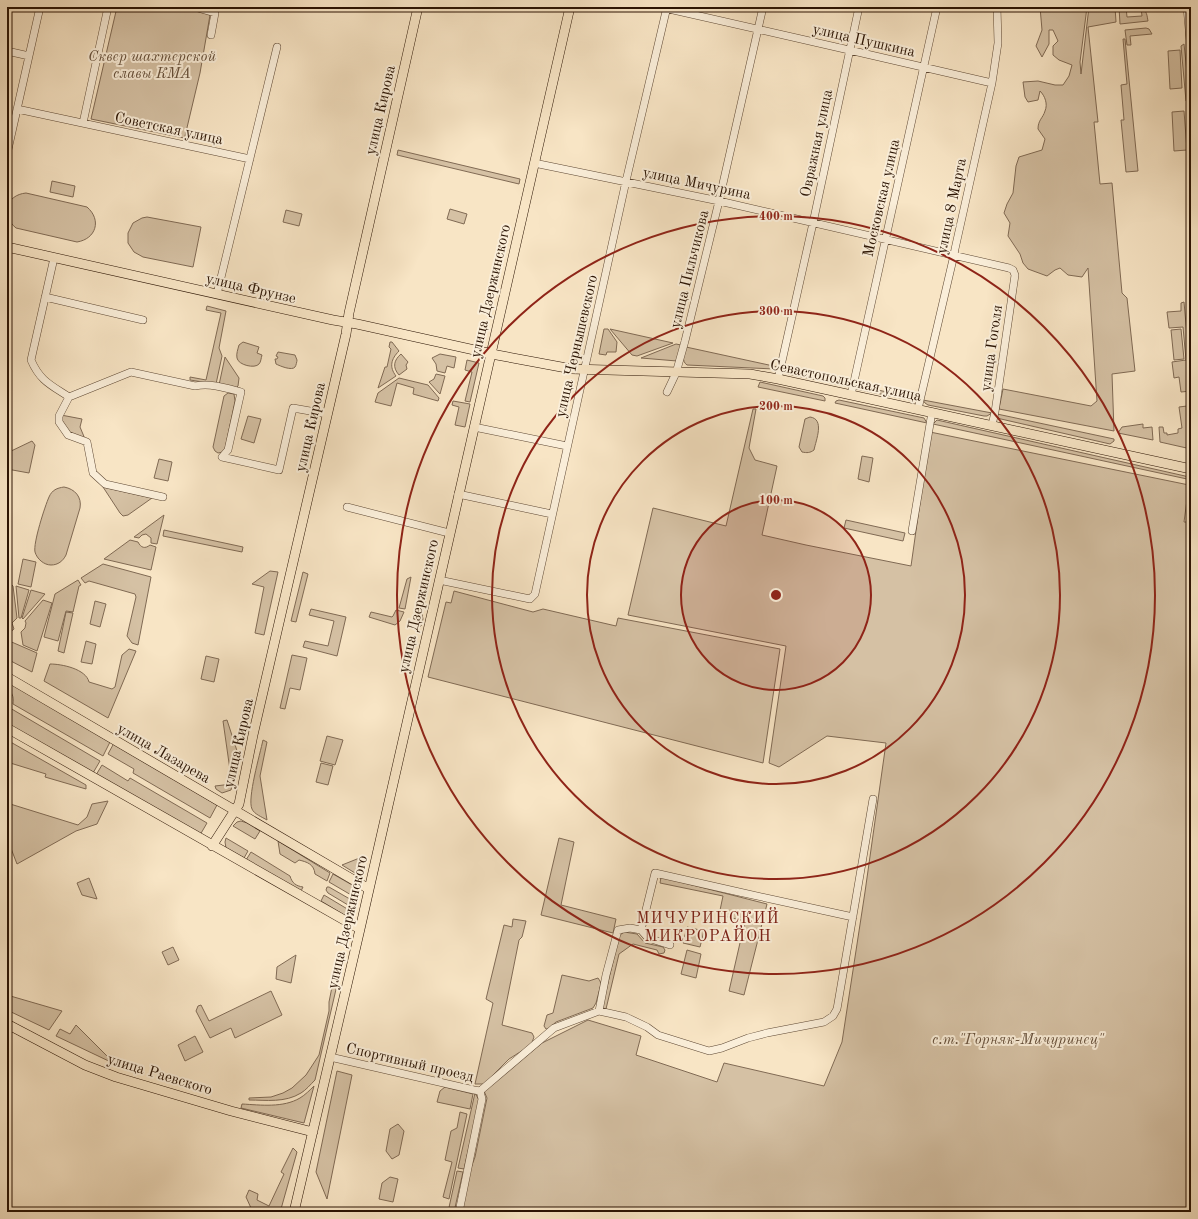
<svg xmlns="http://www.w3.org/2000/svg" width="1198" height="1219" font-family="'Old Standard TT',serif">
	<rect width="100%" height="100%" fill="#f8e5c5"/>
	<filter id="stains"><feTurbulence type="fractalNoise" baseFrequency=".005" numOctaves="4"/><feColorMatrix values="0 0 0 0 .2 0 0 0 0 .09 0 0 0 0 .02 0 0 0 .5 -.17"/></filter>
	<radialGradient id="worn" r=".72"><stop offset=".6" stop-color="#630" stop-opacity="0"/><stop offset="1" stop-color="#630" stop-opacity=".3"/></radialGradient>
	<path fill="#d5c1a4" stroke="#806a54" d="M117,7h74l19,8 -10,58 -15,63 -1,2 -93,-19z
		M1040,7h47l-7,55 1,12 8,-67h26l1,15 -28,5 10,95h-4l6,62 12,-1 10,110 5,5 8,73 -23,3 2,57 -115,-22 4,-20 88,17 6,-5 -9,-133 -6,9 -14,-2 -8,-7 -5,2 -8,6 -19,-7 -5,-6 -3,-9 -12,-18 2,-13 -6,-10 3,-9 6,-11 3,-27 3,-9 23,-7 3,-11 -7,-10c0,-9 5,-11 7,-18 3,-7 0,-15 -5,-20l-2,9 -10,2 -3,-5 -2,-15 15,-1 17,4h8l6,-9 3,-11 -13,-5 -6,-5v-9l5,-5 -5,-11h-4v14l-7,13 -6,-11 6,-16z
		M1119,7h7l1,10 15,-1 -1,-8c6,2 6,8 7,13l-28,3z
		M1146,28l3,1 3,5 -22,2 1,9h-4l-2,-15z
		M1123,39h2l13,132 -12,1 -5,-52h3l-3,-35 6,-1z
		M1184,44l6,57h-4l-5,-55z
		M1180,50l2,38 -12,1 -2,-38z
		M1184,111l3,39 -13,1 -2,-39z
		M398,150l122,29 -1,5 -122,-29z
		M52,181l23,5 -2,11 -23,-5z
		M26,193l61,14c15,13 9,32 -10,35l-61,-14c-16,-13 -10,-33 10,-35z
		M450,209l17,5 -3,10 -17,-5z
		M286,210l16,4 -3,12 -16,-4z
		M147,217l54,10 -8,40 -50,-10 -9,-5 -6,-9v-10l5,-10 9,-5z
		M1184,302l7,78v11l-10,1 -2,-15 -5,1 -2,-16 14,-2 -3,-33 -14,1 -2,-16 14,-1v-8z
		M207,306l19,5 -7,37 3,8 -6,28 -26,-4v-3l16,3 15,-67 -15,-3z
		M604,329h4l9,13 -1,10h-9l-1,3 -7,-1z
		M610,329l63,14 -36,13 -5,-1z
		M1181,329l3,30 -10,1 -3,-30z
		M243,342l16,5 -2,6 5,2c-1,3 -1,7 -3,9 -4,5 -21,1 -22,-6 -1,-4 1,-9 2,-13z
		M390,342h2l7,9c-8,8 -10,16 -3,25l-18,12 7,-21h2l4,-18 -2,-2z
		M676,344l5,1 -4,16 -36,-3z
		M686,347l92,20 -4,2 -87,-4c-6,-4 -3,-12 -1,-18z
		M278,352l17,3 2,5c0,1 -1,6 -2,7 -3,4 -15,-1 -19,-3l-1,-5h2l1,-2 -2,-1z
		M401,354l7,8 -2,3 1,4 -8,6c-7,-8 -5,-15 2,-21z
		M440,354l16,3 -2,11 -7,-2 -2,7 -8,-2 -1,-7 -4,-6z
		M225,357l14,21 -1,8 -2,2 -17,-3z
		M467,360l12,3 -9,39 -5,-1 7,-29 -7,-2z
		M784,369l67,15 -3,2h-2l-58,-12z
		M436,374l9,2 -5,18 -11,-12 5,-3z
		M399,378l29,7 11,13 -1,3 -25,-7 1,-6 -17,-5 -6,23 -16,-4 3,-9z
		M760,382l63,14 2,2v3l-67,-14z
		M855,385l64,14 -4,2 -59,-12z
		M228,393l6,1 1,7 -10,48 -2,3 -5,1 -3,-2 -2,-4 11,-51z
		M839,400l85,18 3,5 -92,-20 1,-2z
		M923,400l69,13 -5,3h-3l-56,-11 -3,-2z
		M453,401l17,3 -5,23 -10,-2 4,-18 -7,-2z
		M1187,406l4,43 -31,-7 -1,-15h4l1,6h3v2l11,-2v-4l4,-1 -3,-21z
		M753,409h3l-7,39 6,12 22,6 -15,69 44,10 105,21 19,-134 259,53 -5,37h7v690h-730l7,-36 7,-19 12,-59 -3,-7 58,-48 46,-23 53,16 -5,19 81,27 7,-19 100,23 18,-44 23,-150 21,-149 -59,-7 -48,31 -10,-4 17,-117 -158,-31 25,-107 73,18z
		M997,414l117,25v2l-4,3 -109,-25 -3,-1z
		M61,415l21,4 -2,8 5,12c-16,-6 -20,-6 -24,-24z
		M248,416l13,3 -7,24 -13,-4z
		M810,417c15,2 6,23 4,33 -4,3 -7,3 -12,2l-3,-5 6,-28z
		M937,420l248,56 2,1v2l-254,-55z
		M1143,424v4l9,-1 1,13 -35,-7 4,-6z
		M32,441l3,4 -6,28 -22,-4v-16z
		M862,456l11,2 -4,24 -11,-3z
		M159,459l13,3 -4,19 -14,-3z
		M64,487c11,2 18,10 16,21l-14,47c-3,6 -8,10 -15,10 -7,0 -14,-6 -16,-13 -2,-9 10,-46 14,-55 3,-7 8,-9 15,-10z
		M103,487l49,11 -24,17 -5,1 -3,-3z
		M164,515l-7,29 -6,-1v-5l-5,-4 -4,1 -3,3 -5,-1z
		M846,520l59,13 -2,8 -59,-13z
		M164,530l79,17 -1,5 -79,-16z
		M130,540l8,2c3,6 7,7 12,3l6,2 -5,23 -47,-11z
		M23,559l13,3 -5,25 -13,-3z
		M103,564l48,13 -13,68 -6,-2 -5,-7 9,-39 -1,-3 -46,-13 -4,2 -4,-5z
		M270,571l8,1 -14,63 -9,-2 9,-46 -12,-3z
		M303,572l5,2 -12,48 -5,-1z
		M411,577l-6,32 -6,-1 8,-29z
		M78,580l3,5 -2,1 -6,26 -7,-1 -8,30 -14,-4 11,-43z
		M430,581l-8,33 1,5 -2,7 -4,2 -4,-5 8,-40z
		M12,585l1,1 4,32 -5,5 2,6 -7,6v-33z
		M16,586l13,4 -8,28h-2z
		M31,590l14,4 -22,25 -1,-1z
		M454,591l79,21 10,-3 73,17 2,-8 162,31 -17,114 -335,-86 18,-75 5,1z
		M43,600l9,3 -15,48 -14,-6 -2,-13 4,-4 1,-5 -1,-2z
		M95,601l11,3 -6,23 -10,-3z
		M311,609l35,8 -9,39 -34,-9 2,-6 23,5 6,-25 -25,-6z
		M396,610l8,2 -4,9 -5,4 -26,-8 2,-5 21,5 1,-1z
		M66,612l7,1 -9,40 -6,-2z
		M7,640l30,13 -5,19 -25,-13z
		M86,641l10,3 -4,20 -11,-2z
		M129,649l7,2 -28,67 -64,-37 6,-17c12,0 36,5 39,18l23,7 3,-2 7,-32z
		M292,655l15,3 -7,32 -10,-2 -5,21 -5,-1z
		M206,656l13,3 -5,23 -13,-3z
		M7,681l103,61 -7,14 -90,-52c1,-8 -1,-11 -6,-17z
		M10,708l90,53 -7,12 -86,-49v-11z
		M227,720l12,37 -8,33 -9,3 -6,-4 -1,-3 17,-2 -9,-63z
		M327,736l16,4 -8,25 -15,-4z
		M7,740l79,45v4l-41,-12 1,-3 -39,-12z
		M263,740l4,2 -7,34 7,44c-5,-3 -13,-6 -15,-11 -5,-10 8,-55 11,-69z
		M114,743l103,62 -7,13 -77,-45 1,-4 -26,-15z
		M321,763l12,3 -5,19 -12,-3z
		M102,765l26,16 2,-3 77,45 -7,12 -104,-60z
		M108,801l-11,23 -21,7 -59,33 -10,-26v-35l71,22 9,-8 5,-13z
		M241,821l6,2 13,8 -5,8 -22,-13 4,-4z
		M226,838l22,13 -4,7 -18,-10 -1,-6z
		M559,838l15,4 -13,63 55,14 -3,14 -72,-18z
		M278,841l52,32 -3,8 -12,-7c-1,-10 -8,-12 -16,-14l-4,3 -15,-9z
		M251,852l39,24c2,7 6,10 13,11l-2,4 -55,-31z
		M362,857l1,13 -8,3 -13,-8z
		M333,874l26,15 1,3 -2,7 -29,-17z
		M661,877l106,27 -23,91 -15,-4 16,-70 -26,-6 4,-19 -63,-13z
		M89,878l8,21 -15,-4 -5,-12z
		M327,887h2l26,15 2,2 -1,3 -3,1 -25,-15 -2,-3z
		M324,895l30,18v2l-4,2 -4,-1 -25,-15z
		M513,919l13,2 -4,16 -3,3 -17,85 30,8 2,4 -3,8 -22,14 -25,25h-9l18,-81 -7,-4 18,-74 8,2z
		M687,927l17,4 -4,16 -17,-4z
		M624,932l13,2 8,9 18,4 2,3 -1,3 -5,1 -2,-4 -24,-6 -14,10 -13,55 -4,-1 17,-72z
		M173,947l6,13 -11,5 -6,-13z
		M687,950l14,4 -5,24 -15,-4z
		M296,955l-5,28 -15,-4 1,-12z
		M335,972h5l-25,108c-5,5 -9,10 -14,13 -16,10 -35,7 -52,7v-2l22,-1 12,-4 9,-5 14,-13 13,-20 10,-44v-9z
		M562,975l27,6 9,-3 2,3 1,3 -5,19 -3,5 -37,14 -8,7h-2l-2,-3 3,-11 6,-2z
		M271,991l11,24 -47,23 -4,-10 -21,10 -14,-27 2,-5 3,-1 8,16z
		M7,995l55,16 -13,19 -42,-20z
		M76,1025l39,39 -59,-28 4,-7 10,5z
		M195,1036l8,16 -18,9 -7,-16z
		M337,1071l15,4 -25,124 -11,-27z
		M314,1086l-10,37 -63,-15 1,-4c19,1 41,4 58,-6 5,-3 10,-8 14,-12z
		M445,1087l28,7 -3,15 -33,-7 3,-11z
		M475,1093l4,7v3l-15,66 -6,-1z
		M460,1112l7,2 -18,85 -6,-2 9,-35 -7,-2 6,-29 6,-3z
		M398,1124l6,7 -5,24 -7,4 -6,-8 4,-22z
		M293,1148l4,4 -16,57 -19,3 -11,-4 -5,-11 3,-7 9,4 -1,6 12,6 15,-32 -3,-2z
		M457,1171l6,1 -9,40h-6z
		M390,1177l8,2 -5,23 -14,-3 3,-16z"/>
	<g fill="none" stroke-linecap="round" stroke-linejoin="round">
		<defs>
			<path id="minor" d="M194,7l21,6 -4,22
				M660,7l189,43 143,33
				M1187,7l4,45
				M7,51l22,5
				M17,109l233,50
				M83,123l25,-116
				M7,154l33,-147
				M534,163l185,38 290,67 4,2 2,5 -20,137 -3,13
				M54,258l-23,102c9,21 20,25 38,37l62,-25 64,14c16,-3 31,2 46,6l-13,58 -6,7 57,13 14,-62 34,6
				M217,294l60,-247
				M45,297l98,23
				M778,379l35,-156 46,-216
				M667,392l9,-19 9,-32 34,-140 44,-194
				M851,395l86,-388
				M69,397l-10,19v6l9,13 19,7 6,31 12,11 58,13
				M918,409l36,-154 1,-6 37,-166 6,-40 -1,-36
				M474,427l93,19
				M458,494l94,20
				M347,507l102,26
				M912,531l20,-119
				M439,580l91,19 5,-5 91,-413 41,-174
				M641,930l7,8 22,7
				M599,1011l7,-36 12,-45 12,-2 11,2 14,-57 84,19 114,25
				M330,1057l144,33 6,1 2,8 -23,113
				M480,1091l74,-63 45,-17 27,6 21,10 11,8 51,16 13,-3 26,-10 19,-5 57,-11 9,-6 4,-7 36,-210"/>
			<path id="major" d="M7,247l326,73 24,4 140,31 75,14 178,5 28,5 413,90
				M7,677l362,212
				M7,728l353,201
				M212,846l27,-42 14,-69 93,-401 3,-21 69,-306
				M7,1024l78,41 31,12 115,34 82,21
				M294,1212l66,-283 210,-922"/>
		</defs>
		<use href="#minor" stroke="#5e4834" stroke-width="8"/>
		<use href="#major" stroke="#2a1303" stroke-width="10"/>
		<use href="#minor" stroke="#faeed9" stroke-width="7"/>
		<use href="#major" stroke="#f8e5c5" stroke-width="9"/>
	</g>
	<circle cx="776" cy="595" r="95" fill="#8f2418" fill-opacity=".12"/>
	<g fill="none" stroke="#8f2418" stroke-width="2">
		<circle cx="776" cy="595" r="95"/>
		<circle cx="776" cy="595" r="189"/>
		<circle cx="776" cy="595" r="284"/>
		<circle cx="776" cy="595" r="379"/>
	</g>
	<g text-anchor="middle" stroke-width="4" stroke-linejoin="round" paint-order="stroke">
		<g font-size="15" fill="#2a1303" stroke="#faeed9">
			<text transform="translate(864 40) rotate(13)" y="5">улица Пушкина</text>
			<text transform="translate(380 110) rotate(-77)" y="5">улица Кирова</text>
			<text transform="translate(169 128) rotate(12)" y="5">Советская улица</text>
			<text transform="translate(816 143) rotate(-78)" y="5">Овражная улица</text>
			<text transform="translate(697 183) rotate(12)" y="5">улица Мичурина</text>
			<text transform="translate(881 198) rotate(-77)" y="5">Московская улица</text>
			<text transform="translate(951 206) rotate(-78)" y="5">улица 8 Марта</text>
			<text transform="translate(689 269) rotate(-76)" y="5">улица Пильчикова</text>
			<text transform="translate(251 288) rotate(13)" y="5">улица Фрунзе</text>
			<text transform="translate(490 291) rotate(-77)" y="5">улица Дзержинского</text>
			<text transform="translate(576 346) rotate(-77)" y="5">улица Чернышевского</text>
			<text transform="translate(991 348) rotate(-82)" y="5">улица Гоголя</text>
			<text transform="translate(846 380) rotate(12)" y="5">Севастопольская улица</text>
			<text transform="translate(310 427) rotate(-77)" y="5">улица Кирова</text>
			<text transform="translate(418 606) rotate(-77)" y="5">улица Дзержинского</text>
			<text transform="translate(238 743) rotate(-77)" y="5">улица Кирова</text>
			<text transform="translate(164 753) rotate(30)" y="5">улица Лазарева</text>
			<text transform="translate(347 922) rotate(-77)" y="5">улица Дзержинского</text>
			<text transform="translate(410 1062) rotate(13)" y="5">Спортивный проезд</text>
			<text transform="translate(160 1074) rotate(17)" y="5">улица Раевского</text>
		</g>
		<g font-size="15" font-style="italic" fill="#66503b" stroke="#faeed9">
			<text x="152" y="61">Сквер шахтерской<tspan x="152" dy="17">славы КМА</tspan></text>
			<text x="1018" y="1044">с.т."Горняк-Мичуринец"</text>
		</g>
		<g font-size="16" letter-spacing="1" fill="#7a1f14" stroke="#faeed9">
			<text x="708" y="923">МИЧУРИНСКИЙ<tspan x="708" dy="18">МИКРОРАЙОН</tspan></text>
		</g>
	</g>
	<circle cx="776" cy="595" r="6" fill="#8f2418" stroke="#faeed9" stroke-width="2"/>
	<g font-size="12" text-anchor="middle" font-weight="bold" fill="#8f2418" stroke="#faeed9" stroke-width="4" stroke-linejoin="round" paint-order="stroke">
		<text x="776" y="220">400 m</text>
		<text x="776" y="315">300 m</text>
		<text x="776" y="410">200 m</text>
		<text x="776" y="504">100 m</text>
	</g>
	<rect width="1198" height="1219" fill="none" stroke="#f8e5c5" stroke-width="24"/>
	<rect x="8" y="8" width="1182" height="1203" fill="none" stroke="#2a1303" stroke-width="2"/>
	<rect x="12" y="12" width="1174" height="1195" fill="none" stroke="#2a1303"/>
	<rect width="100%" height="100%" filter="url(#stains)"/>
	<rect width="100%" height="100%" fill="url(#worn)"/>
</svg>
